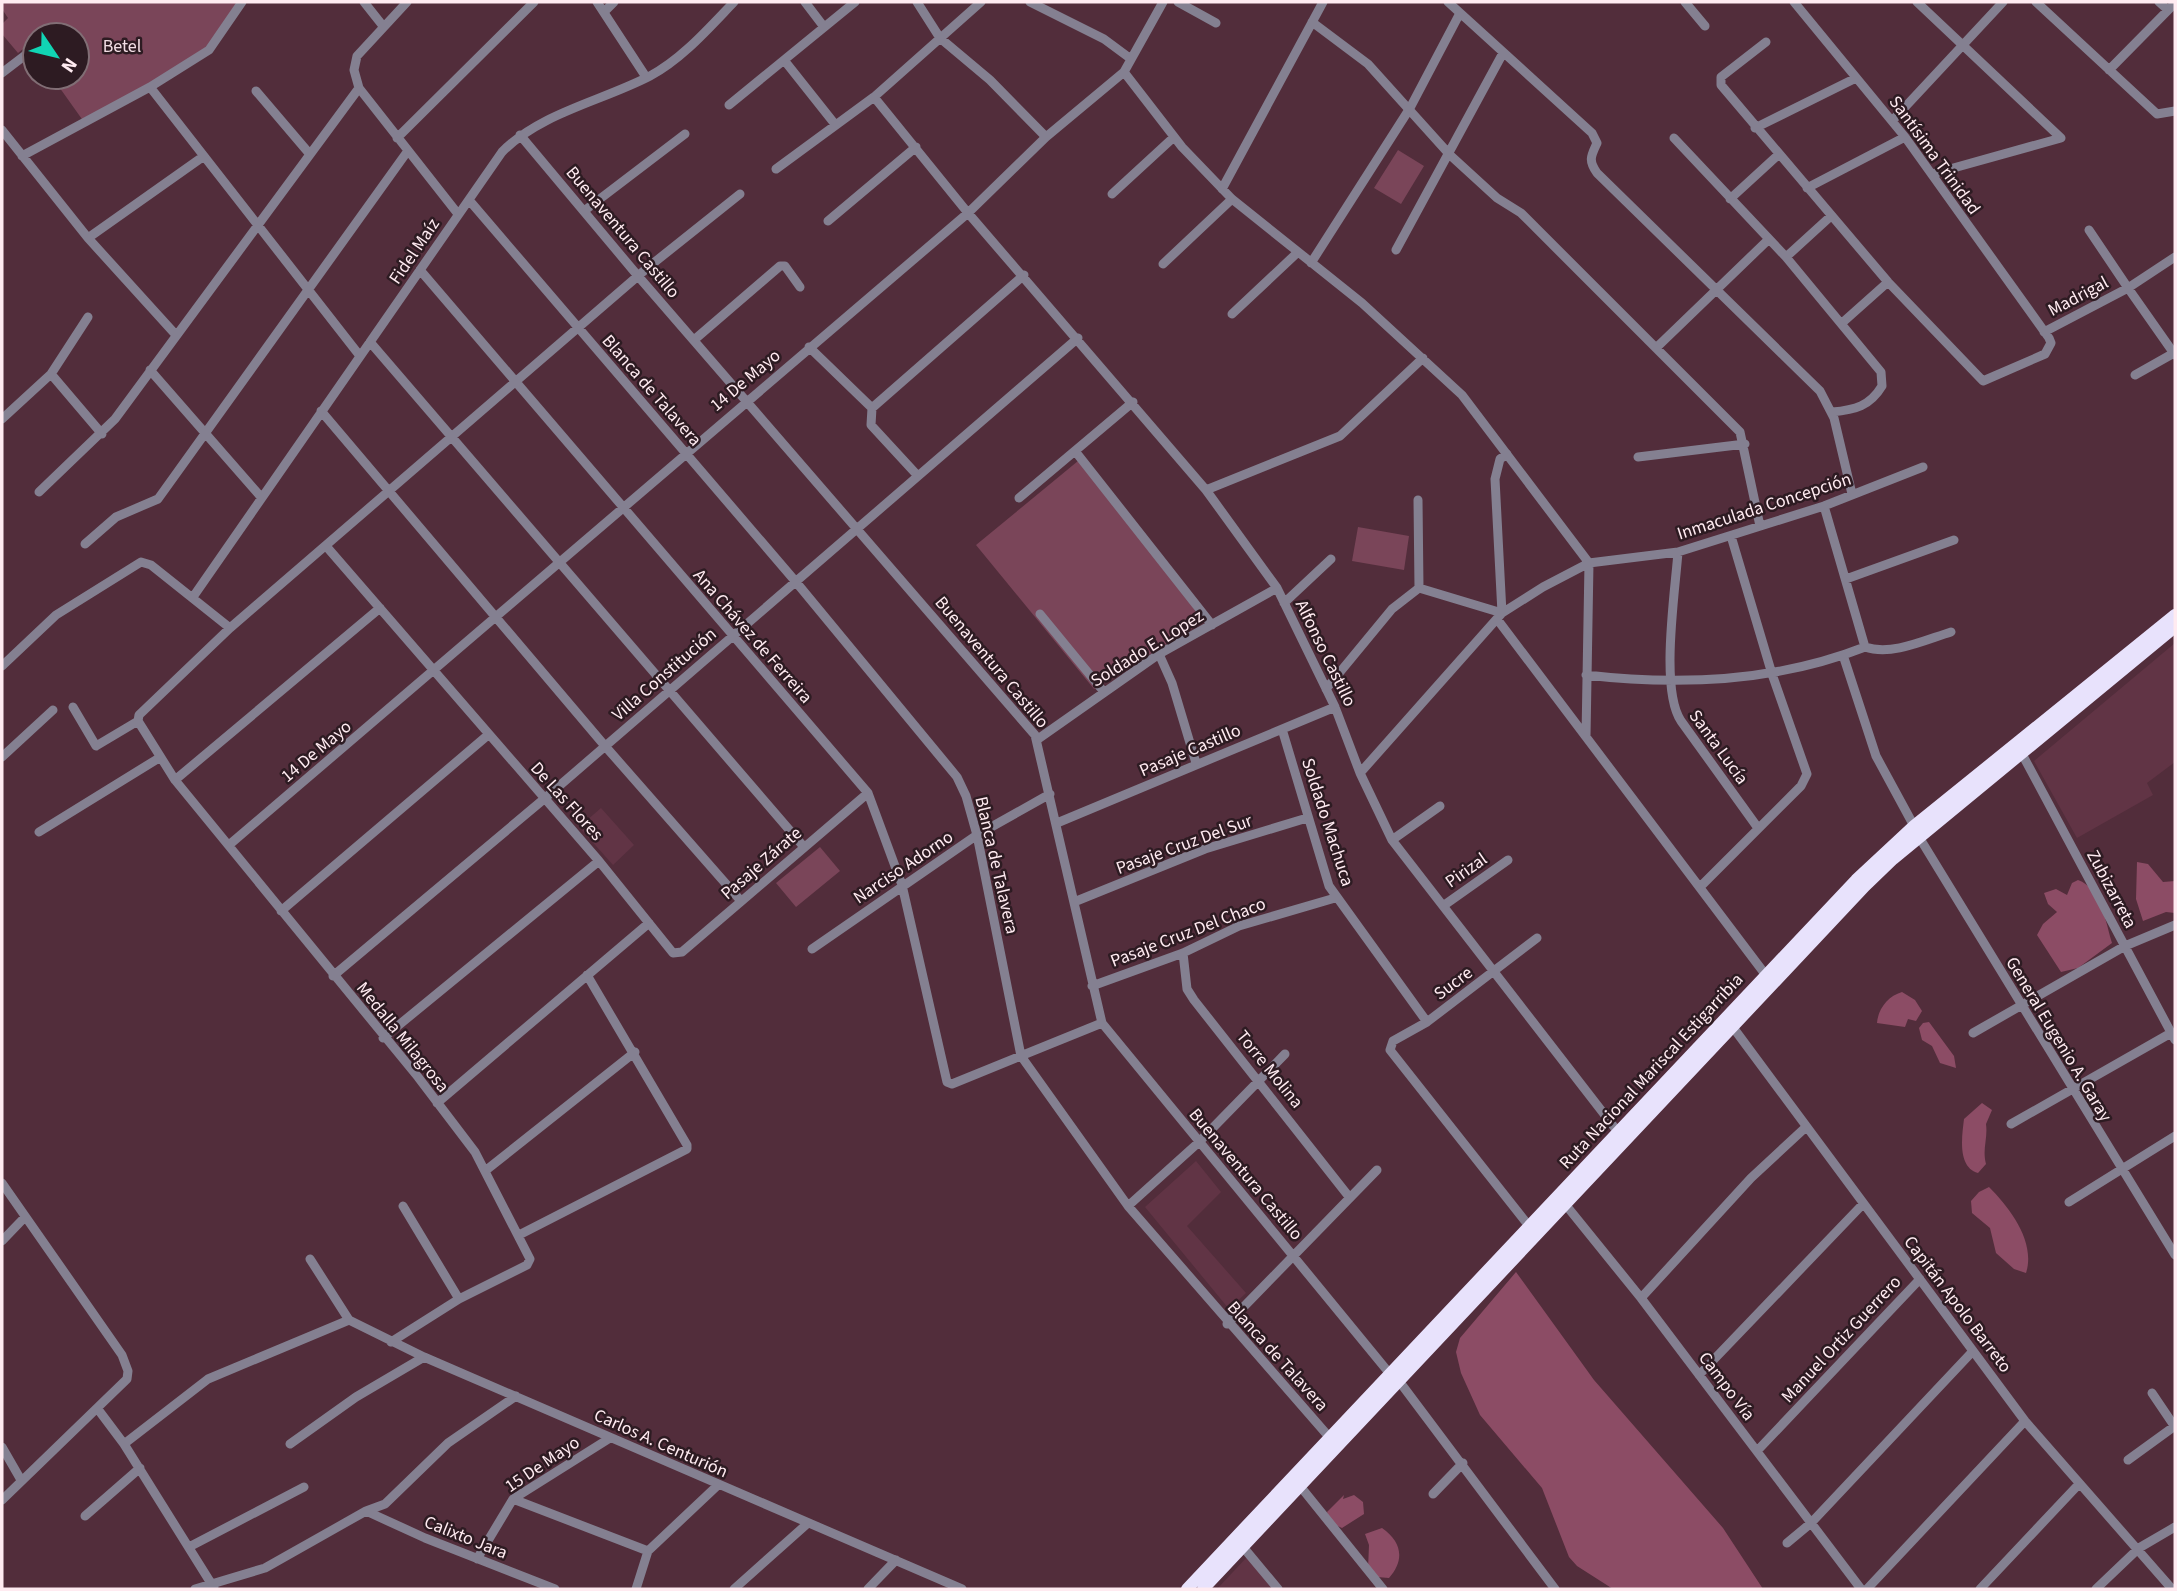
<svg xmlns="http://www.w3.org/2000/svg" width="2177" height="1591" font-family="'Source Sans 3',sans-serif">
	<rect width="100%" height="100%" fill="#522d3b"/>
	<path fill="#613445" d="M2175,643v119l-28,21 6,12 -76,43 -43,-77z
		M601,808l33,37 -21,20 -34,-38z
		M1196,1161l25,31 -34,34 59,67 -17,16 -84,-102z
		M1247,1557l26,32h-56z"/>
	<path fill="#7a4559" d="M2,2h235l-29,46 -124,74 -32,-45h25v-42h-42v19l-7,-9 -10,8 -16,-19v-10l6,-6 -6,-9z
		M1398,150l26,16 -23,38 -27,-16z
		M1078,461l106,132 18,29 -108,67 -118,-144z
		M1358,527l51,9 -5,34 -52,-9z
		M820,847l20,24 -44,36 -20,-24z"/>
	<path fill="#8c4c65" d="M2137,862l11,2 15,18 12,-1v32l-9,-1 -23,9 -7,-22z
		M2078,880c23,8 28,43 34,63l-34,25 -17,4 -24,-37 6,-11 14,-12 -9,-8 -4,-11 12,-4 11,6 5,-12z
		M1902,992l13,8 7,11 -6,10 -8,-2 -3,8 -28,-4c1,-14 11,-27 25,-31z
		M1929,1022l25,34 2,12 -16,-5 -8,-17 -10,-6 -3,-12 4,-5z
		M1982,1103l10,7 -6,14c2,15 -4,25 0,40l-8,9c-21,-6 -16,-37 -14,-54z
		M1989,1187c21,21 47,55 37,86l-12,-4 -18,-16 -6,-25 -18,-15 -1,-12 8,-9z
		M1516,1272l78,108 129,148 40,61h-150l-36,-23 -8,-9 -27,-69 -62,-73 -19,-42 -5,-21 4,-14z
		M1344,1495l-1,4 11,-4 9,7 1,12 -22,14 -11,-5 -4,-11z
		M1382,1528c20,14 23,32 7,50l-12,-1 -9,-8 1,-24 -4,-11z"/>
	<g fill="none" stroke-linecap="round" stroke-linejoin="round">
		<path stroke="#848091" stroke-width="9" d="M364,2l19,24
			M597,2l49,75
			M805,2l19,25
			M917,2l23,36 50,42 56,57
			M1030,2l74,37 27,20
			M1178,2l38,21
			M1448,2l144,131 5,10c-6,13 -9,17 0,30l223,218 14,27 18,76
			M1685,2l20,24
			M1917,2l144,136
			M2036,2l121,112 18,-3
			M2159,2l9,8
			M604,12l10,-10
			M1312,22l56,42 82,91 47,43 24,15 219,219 20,94
			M1766,42l-45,35v8l167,197 95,99 62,-27 6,-11 -2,-5 -144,-201 -111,-135
			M784,60l50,63
			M2109,70l66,-67
			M1124,72l58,75 50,52 130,104 100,92 127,168 -3,173
			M2,73l30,-23
			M150,87l59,-37 33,-48
			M359,88l-5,-18 3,-14 50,-54
			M256,91l52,61
			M874,97l94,116 238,277 71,98 58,119 25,66 32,67 226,292
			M729,105l126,-103
			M1892,121l111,-119
			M1755,128l101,-50
			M2,130l86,108 88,97
			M520,135l118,141 397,459 67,288 288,351
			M397,138l137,-136
			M1674,138l112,119 95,115 1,14c-12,20 -27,24 -50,26
			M22,156l128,-69 210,269
			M776,169l98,-72 107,-95
			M1932,174l129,-36
			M1807,188l98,-51
			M1222,189l101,-187
			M1112,194l62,-57
			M1730,199l48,-44
			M469,200l327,382 161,195 9,19 11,39 44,221 107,150 202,232
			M584,211l101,-77
			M828,221l88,-74
			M2089,230l39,58 47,-31
			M88,238l116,-82
			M1396,250l107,-197
			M1786,257l45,-41
			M1311,263l99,-155 50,-95
			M1163,264l69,-65
			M420,270l448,523 34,92 45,197 5,2 150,-61
			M1232,314l65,-61
			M88,317l-37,57 51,60
			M1842,323l46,-41
			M2044,332l84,-44 47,67
			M694,340l86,-74h5l15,21
			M370,342l434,505
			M809,347l63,61 -1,17 47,51
			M1656,348l113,-109
			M150,370l111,127
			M2135,375l39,-22
			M872,408l152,-133
			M321,411l284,335 136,155
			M2,419l49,-45
			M1075,451l137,174
			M1638,457l107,-13
			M1206,490l134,-54 83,-78
			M39,492l76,-73 244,-331 99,126
			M1019,498l114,-96
			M1418,500l1,88
			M1824,506l41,141
			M85,544l31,-27 42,-18 249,-347
			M326,546l273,315 74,92 9,-1 186,-159
			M1678,552c-3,41 -18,138 3,169l77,107
			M1846,579l108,-39
			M193,597l309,-445c38,-39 100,-51 148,-76 32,-17 59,-48 84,-74
			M1284,603l47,-44
			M1502,613l-7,-134 5,-20 7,-5
			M1040,614l64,78
			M1497,619l268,355
			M1865,647c27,9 60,-7 86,-15
			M1159,654l13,29 24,80
			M1843,655l33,101 38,70
			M2,666l54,-51 85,-53 10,3 79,63
			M1586,675c94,11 190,7 279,-28
			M1326,689l66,-80 27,-21 83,25
			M73,707l23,39 42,-25
			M1282,729l47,157 98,136
			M1038,739l121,-85 118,-66
			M2021,752l154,288
			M2,757l51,-47
			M1360,773l142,-160 41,-26 46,-24 89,-11 146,-46 99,-39
			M175,780l205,-172
			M1057,823l278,-116
			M39,832l120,-74
			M1919,837l256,418
			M1392,840l48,-34
			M229,845l739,-632 78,-76 78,-65 39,-70
			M1701,886l100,-100 6,-12 -35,-100 -41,-138
			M1074,902l131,-53 102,-31
			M1443,906l65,-46
			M281,911l207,-176
			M812,949l165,-114 73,-41
			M1183,953l4,36 7,11 156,198
			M333,976l211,-177 534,-461
			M1092,986l91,-33 56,-27 96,-28
			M1732,1026l293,395 147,168
			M1973,1033l152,-87 50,-21
			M383,1038l216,-177
			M437,1103l212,-180
			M2011,1124l160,-91
			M485,1171l150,-119
			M2,1183l120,172 6,16 -1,8 -125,121
			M2069,1202l106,-66
			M1565,1204l76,94 220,291
			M403,1206l56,93
			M1128,1206l70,-63 87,-89
			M1529,1226l-139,-176 3,-9 34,-19 110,-84
			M519,1235l168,-86v-4l-100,-170
			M2,1241l23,-24
			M310,1259l39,61
			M1641,1298l110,-120 55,-51
			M349,1320l75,37 538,232
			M1227,1324l150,-154
			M391,1342l68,-43 68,-34 3,-6 -55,-107 -57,-75 -243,-297 -37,-59 1,-6 91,-87 416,-359 94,-75
			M1699,1375l164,-171
			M1399,1381l156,208
			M2152,1393l23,34
			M97,1408l27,36 90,144
			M124,1444l84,-65 141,-59
			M290,1444l66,-47 68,-40
			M2,1447l19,33
			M1757,1451l163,-172
			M2128,1460l47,-34
			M1300,1486l83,103
			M1433,1494l30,-31
			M513,1499l135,52
			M366,1511l59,27 130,51
			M85,1516l55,-48
			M1787,1543l24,-20 162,-172
			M189,1547l115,-60
			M1243,1547l35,42
			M477,1559l36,-60 97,-61
			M195,1589l70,-21 101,-57 19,-7 63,-61 68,-47
			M636,1589l12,-38 70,-66
			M734,1589l73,-65
			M868,1589l28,-29
			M1867,1589l158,-168
			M1980,1589l99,-105
			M2096,1589l43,-41 36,-21"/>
		<path stroke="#e8e2fc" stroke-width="12" d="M1187,1589l669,-709 58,-54 261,-211
			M1203,1589l662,-703 28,-27 282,-232"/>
	</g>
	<g text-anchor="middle" stroke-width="5" stroke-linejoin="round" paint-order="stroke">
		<g font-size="18" fill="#f3dee5" stroke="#2d1b22">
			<text x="122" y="52">Betel</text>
		</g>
		<g font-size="18" fill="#ffebf1" stroke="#2d1b22">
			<text transform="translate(1935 155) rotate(54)" y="6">Santísima Trinidad</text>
			<text transform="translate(623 232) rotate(50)" y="6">Buenaventura Castillo</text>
			<text transform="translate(414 251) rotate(-56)" y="6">Fidel Maíz</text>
			<text transform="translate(2078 296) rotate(-28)" y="6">Madrigal</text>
			<text transform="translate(745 380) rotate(-40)" y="6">14 De Mayo</text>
			<text transform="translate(652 390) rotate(49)" y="6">Blanca de Talavera</text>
			<text transform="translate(1764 506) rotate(-18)" y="6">Inmaculada Concepción</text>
			<text transform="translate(753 636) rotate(49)" y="6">Ana Chávez de Ferreira</text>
			<text transform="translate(1147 648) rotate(-32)" y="6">Soldado E. Lopez</text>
			<text transform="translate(1326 653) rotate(64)" y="6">Alfonso Castillo</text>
			<text transform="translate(992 662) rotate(50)" y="6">Buenaventura Castillo</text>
			<text transform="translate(664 674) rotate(-41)" y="6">Villa Constitución</text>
			<text transform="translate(1719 747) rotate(54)" y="6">Santa Lucía</text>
			<text transform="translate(1190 750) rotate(-23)" y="6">Pasaje Castillo</text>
			<text transform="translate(316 751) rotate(-40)" y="6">14 De Mayo</text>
			<text transform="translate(567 801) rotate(48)" y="6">De Las Flores</text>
			<text transform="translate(1328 822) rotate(72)" y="6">Soldado Machuca</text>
			<text transform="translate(1184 844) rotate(-20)" y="6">Pasaje Cruz Del Sur</text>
			<text transform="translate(761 863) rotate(-41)" y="6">Pasaje Zárate</text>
			<text transform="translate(997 865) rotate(77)" y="6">Blanca de Talavera</text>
			<text transform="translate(903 867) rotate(-34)" y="6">Narciso Adorno</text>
			<text transform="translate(1466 870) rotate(-35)" y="6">Pirizal</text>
			<text transform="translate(2112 889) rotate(62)" y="6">Zubizarreta</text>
			<text transform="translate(1188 932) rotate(-21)" y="6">Pasaje Cruz Del Chaco</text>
			<text transform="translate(1453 983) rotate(-37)" y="6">Sucre</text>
			<text transform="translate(403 1037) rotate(51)" y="6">Medalla Milagrosa</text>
			<text transform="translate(2059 1039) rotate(59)" y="6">General Eugenio A. Garay</text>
			<text transform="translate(1270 1069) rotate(51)" y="6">Torre Molina</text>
			<text transform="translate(1651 1071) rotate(-47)" y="6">Ruta Nacional Mariscal Estigarribia</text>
			<text transform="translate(1246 1174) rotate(50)" y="6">Buenaventura Castillo</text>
			<text transform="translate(1958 1304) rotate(53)" y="6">Capitán Apolo Barreto</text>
			<text transform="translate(1841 1339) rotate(-47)" y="6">Manuel Ortiz Guerrero</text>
			<text transform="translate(1278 1356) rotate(48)" y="6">Blanca de Talavera</text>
			<text transform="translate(1727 1386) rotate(53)" y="6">Campo Vía</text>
			<text transform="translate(661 1443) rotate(24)" y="6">Carlos A. Centurión</text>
			<text transform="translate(542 1464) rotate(-34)" y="6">15 De Mayo</text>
			<text transform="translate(466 1537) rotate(22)" y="6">Calixto Jara</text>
		</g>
	</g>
	<rect width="2177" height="1591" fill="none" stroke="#ffebf1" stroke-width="7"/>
	<g transform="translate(56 56) rotate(125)"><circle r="33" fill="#2d1b22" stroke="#816e75" stroke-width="2"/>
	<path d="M0-5L12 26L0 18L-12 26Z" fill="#11d5b4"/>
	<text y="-10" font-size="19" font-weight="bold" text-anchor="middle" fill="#ffebf1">N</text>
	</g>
</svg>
